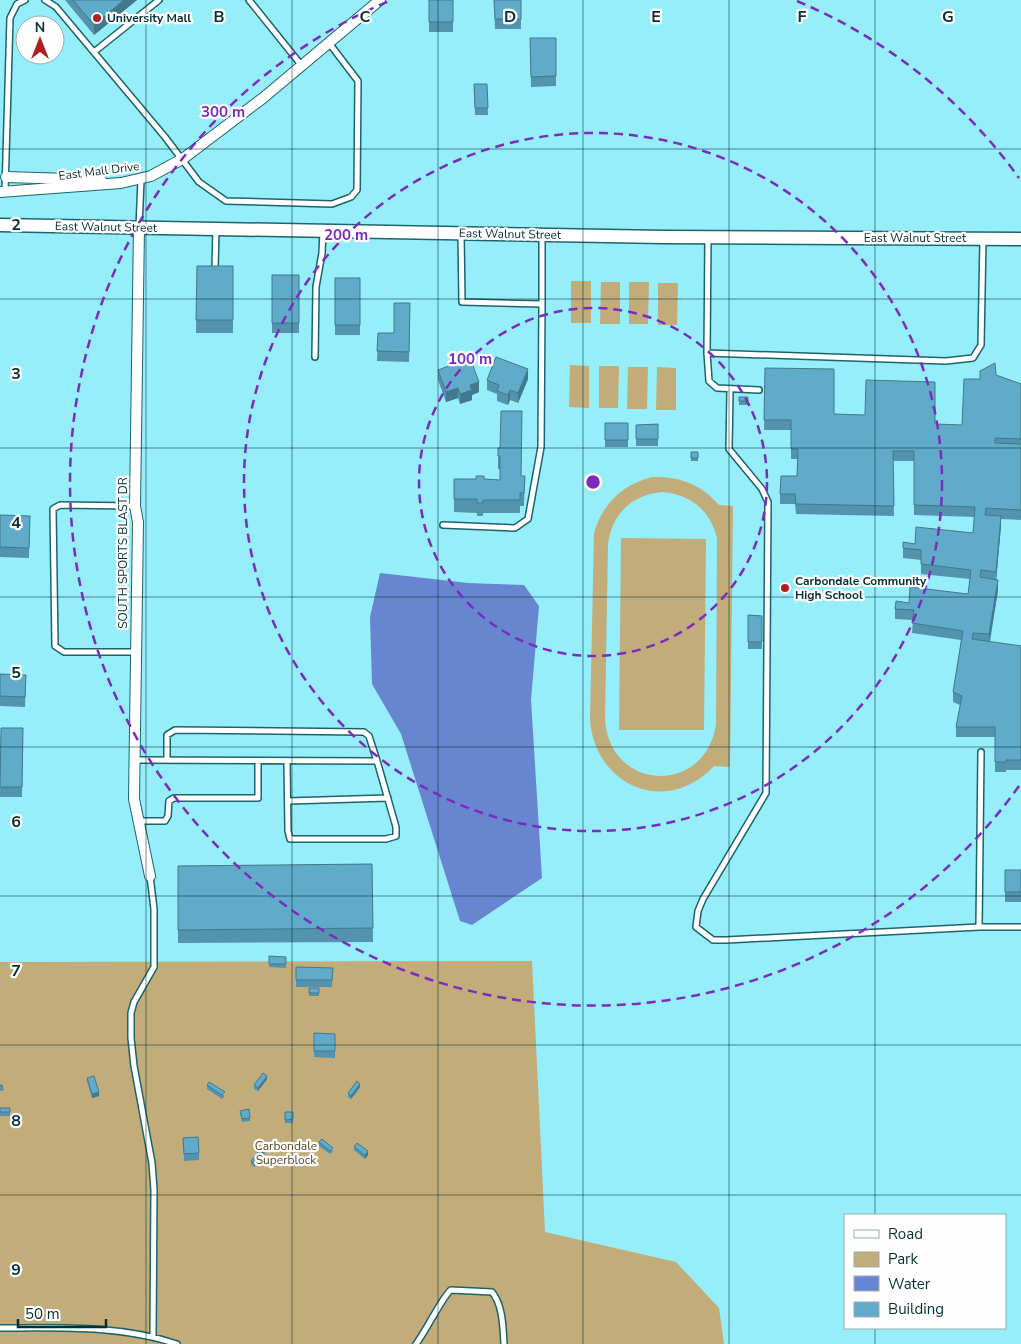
<svg xmlns="http://www.w3.org/2000/svg" width="1021" height="1344" font-family="'Nunito Sans',sans-serif">
	<rect width="100%" height="100%" fill="#95eefa"/>
	<path fill="#c2ac7a" fill-rule="evenodd" d="M571,281h20v42h-20z
		M601,282h19v42h-20z
		M629,282h20l-1,42h-19z
		M658,283h20l-1,42h-19z
		M570,365l19,1v42l-20,-1z
		M599,366h20l-1,42h-19z
		M628,367h20l-1,42h-20z
		M657,367l19,1v42h-20z
		M652,477c27,-1 49,7 67,28l14,1 -3,261 -16,-1c-47,51 -120,20 -124,-47l4,-186c9,-30 28,-48 58,-56zM663,492c28,3 47,18 54,46l-1,186c-10,72 -107,68 -111,-5l3,-175c4,-31 25,-50 55,-52z
		M621,538l85,1 -2,191h-85z
		M532,961l13,271 131,30 43,46 5,36h-724v-382z"/>
	<path fill="#6886d0" d="M380,573l88,10 56,2 15,21 -8,94 11,178 -70,47 -12,-4 -59,-187 -29,-50 -2,-67z"/>
	<g fill="none" stroke-linecap="round" stroke-linejoin="round">
		<defs>
			<path id="service" d="M45,0l11,7 109,130 34,45 27,19 106,3 19,-7 6,-7 1,-109 -29,-38
				M249,0l53,66
				M94,52l65,-52
				M5,191l5,-173 7,-14 8,-4
				M139,227l2,-47
				M461,234l1,68 80,2v-68
				M708,237l-1,116 239,8 27,-3 8,-13 2,-106
				M215,268l1,-39
				M707,353l2,28 8,7 42,2
				M315,357l1,-70 6,-34 1,-22
				M730,391l-1,58 33,40 6,13 -2,291 -63,106 -5,12 -2,16 17,13h13l253,-13
				M135,506l-75,-1 -7,4 2,137 9,6h72
				M443,525l72,3 13,-9 13,-72 1,-143
				M981,752l-2,175h42
				M135,760l242,1 19,66v9l-10,3h-96l-2,-8 -1,-69
				M167,760v-25l8,-5 189,2 5,4 8,25
				M288,801l100,-3
				M138,821h27l3,-5 1,-15 5,-3h84v-37
				M150,876l4,33v58l-20,35 -3,11v25l3,28 18,97 2,27 -1,147
				M0,1328c59,0 120,-3 177,16
				M416,1344c9,-11 28,-50 35,-54l41,2c11,13 11,36 12,52"/>
			<path id="minor" d="M6,177l95,3
				M0,192l121,-9 30,-7 33,-18 79,-60 117,-98
				M139,227l-4,279 3,16 -4,277 16,77"/>
			<path id="tertiary" d="M0,225l664,12 357,2"/>
		</defs>
		<use href="#service" stroke="#1c646c" stroke-width="8"/>
		<use href="#minor" stroke="#1c646c" stroke-width="12"/>
		<use href="#tertiary" stroke="#1c646c" stroke-width="15"/>
		<use href="#service" stroke="#fff" stroke-width="5"/>
		<use href="#minor" stroke="#fff" stroke-width="10"/>
		<use href="#tertiary" stroke="#fff" stroke-width="12"/>
	</g>
	<path fill="#5393ad" d="M65,0h72l-43,35z
		M429,0h24v32h-24z
		M494,0h27v29h-26z
		M530,38h26v48l-25,1z
		M474,84h13l1,31h-13z
		M197,266h36v67h-37z
		M272,275h27v58h-27z
		M335,278h25v57h-25z
		M410,303l-1,59 -32,-1 1,-28h16z
		M765,368l69,46 101,10 27,1 18,-46 16,-4 25,9v136l-20,-1v7l-5,54 2,10 -8,52 31,4v124h-15v2h-11v-35h-39v-10l4,-22 -7,-3v-10l8,-52 -49,-7 1,-13 -18,-1v-10l14,-6 59,-9 2,-15 -49,-5v-14l-18,-2v-16l12,2 58,-11 2,-16 -61,-2v-54h-21l1,55 -98,-2 -1,-10h-15v-10l17,-18v-17h-6v-29h-27z
		M438,370l41,22 -7,3v5l-12,4 -2,-6 -12,4 -8,-22z
		M528,379l-10,24 -8,-3 -2,5 -11,-4v-7l-10,-4v-10z
		M739,397h9v8h-9z
		M605,423h23v24h-23z
		M658,424v22h-22v-21z
		M498,448l23,28h4l-1,30h-4v7h-37v3h-6v-3l-23,-1v-33l46,1v-11h-2z
		M691,452h7v9h-7z
		M0,515l30,1 -1,42 -29,-1z
		M748,615l14,1v33h-14z
		M0,674l26,1 -1,32 -25,-1z
		M1,728h22l-1,69h-22z
		M372,864l1,78 -195,1v-77z
		M1005,870h16v32h-16z
		M269,956l17,1v11l-17,-1z
		M296,967l37,1 -1,19h-36z
		M309,988h10v8h-10z
		M314,1033l21,1v24l-21,-1z
		M87,1078l12,18 -7,2 -5,-17z
		M267,1079l-9,12 -4,-2v-4z
		M207,1085l18,11 -3,3 -15,-10z
		M360,1087l-9,12 -3,-2v-4z
		M0,1108h10v8h-10z
		M240,1111l10,7v3l-8,1z
		M285,1112h8v11h-8z
		M183,1138l16,15v7l-15,1z
		M319,1142l14,9 -3,3 -11,-8z
		M354,1147l14,8 -3,4 -11,-9z
		M266,1152l-12,15 -3,-3v-3z"/>
	<path fill="#43788d" d="M124,0h13l-43,35v-10z
		M528,369v10l-10,24v-10z
		M479,382v10l-7,3v5l-12,4v-10l10,-9z
		M458,388v10l-12,4v-10z
		M510,390v10l-2,5v-10z
		M1001,516v10l-5,56v-10z
		M998,580v10l-9,54v-10z
		M267,1076v3l-9,12v-3z
		M360,1084v3l-9,12v-3z
		M99,1092v4l-7,2v-4z
		M266,1149v3l-12,15v-4z
		M368,1151v4l-3,4v-4z"/>
	<path fill="#60abc9" stroke="#43788d" d="M73,0h51l-30,25z
		M429,0h24v22h-24z
		M494,0h27v19h-26z
		M530,38h26v38l-25,1z
		M474,84h13l1,24h-13z
		M197,266h36v54h-37z
		M272,275h27v48h-27z
		M335,278h25v47h-25z
		M394,303h16l-1,49 -32,-1 1,-18h16z
		M496,357l32,12 -10,24 -8,-3 -2,5 -11,-4 2,-6 -12,-5z
		M470,358l9,24 -9,3 2,5 -12,4 -2,-6 -12,4 -8,-22z
		M995,363l1,12 25,9v55l-26,-1v5l26,1v66l-35,-2 -1,7 16,1 -5,56 -15,-2 -1,7 18,3 -9,54 -16,-1 -1,6 49,7v114h-15v2h-11v-35h-39l6,-31 -9,-4 10,-61 -51,-8 2,-13 -19,-1 1,-8 13,2 1,-16 58,7 3,-24 -50,-6v-14l-18,-2v-6l12,2 1,-17 57,6 2,-26 -61,-2v-54h-21l1,55 -98,-2 -1,-10h-15l1,-18h16l1,-27h-7v-29h-27l1,-52 69,1v45l31,1 1,-35 69,2v42l27,1 2,-46h16v-8z
		M739,397h9v4h-9z
		M501,411h21l-1,65h4l-1,17h-4v7h-37v3h-6v-4h-23v-20h22v-3h8v3l16,1v-24h-2v-8h2z
		M605,423h23v17h-23z
		M658,424v15h-22v-14z
		M691,452h7v6h-7z
		M0,515l30,1 -1,32 -29,-1z
		M748,615l14,1v26h-14z
		M0,674l26,1 -1,22 -25,-1z
		M1,728h22l-1,59h-22z
		M372,864l1,64 -195,2v-64z
		M1005,870h16v22h-16z
		M269,956l17,1v7h-17z
		M296,967l37,1 -1,12h-36z
		M309,988h10v5h-10z
		M314,1033l21,1v17h-21z
		M263,1073l4,3 -9,12 -4,-3z
		M94,1076l5,16 -7,2 -5,-16z
		M357,1081l3,3 -9,12 -3,-3z
		M209,1082l16,10 -3,3 -15,-10z
		M0,1085h2l1,5h-3z
		M0,1108h10v4h-10z
		M249,1109l1,9 -8,1 -2,-8z
		M285,1112h8v7l-8,1z
		M198,1137l1,16 -15,1 -1,-16z
		M322,1139l11,9 -3,3 -11,-9z
		M357,1143l11,8 -3,4 -11,-8z
		M263,1146l3,3 -12,14 -3,-2z"/>
	<path fill="none" stroke="#073034" stroke-width="1" stroke-opacity="0.55" d="M146,0v1344M292,0v1344M438,0v1344M583,0v1344M729,0v1344M875,0v1215M0,149h1021M0,299h1021M0,448h1021M0,597h1021M0,747h1021M0,896h1021M0,1045h1021M0,1195h1021M875,1328v16"/>
	<g fill="none" stroke="#7b2cbf" stroke-width="2.5" stroke-dasharray="9 6">
		<circle cx="593" cy="482" r="174"/>
		<circle cx="593" cy="482" r="349"/>
		<path d="M1019 786A523 523 0 1 1 389 1M797 1A523 523 0 0 1 1019 178"/>
	</g>
	<g fill="#b01f21" stroke="#fefefe" stroke-width="2">
		<circle cx="97" cy="18" r="5"/>
		<circle cx="785" cy="588" r="5"/>
	</g>
	<g text-anchor="middle" stroke-width="4.5" stroke-linejoin="round" paint-order="stroke">
		<g font-size="12" font-weight="bold" fill="#073034" stroke="#fefefe" text-anchor="start">
			<text x="107" y="22">University Mall</text>
			<text x="795" y="585">Carbondale Community<tspan x="795" dy="14">High School</tspan></text>
		</g>
		<g font-size="12" fill="#073034" stroke="#fefefe">
			<text transform="translate(99 171) rotate(-7)" y="4">East Mall Drive</text>
			<text transform="translate(106 227) rotate(1)" y="4">East Walnut Street</text>
			<text transform="translate(510 234) rotate(1)" y="4">East Walnut Street</text>
			<text x="915" y="242">East Walnut Street</text>
			<text transform="translate(123 553) rotate(-90)" y="4">SOUTH SPORTS BLAST DR</text>
		</g>
		<g font-size="12" fill="#5a4a24" stroke="#fefefe">
			<text x="286" y="1150">Carbondale<tspan x="286" dy="14">Superblock</tspan></text>
		</g>
	</g>
	<g font-size="16" text-anchor="middle" font-weight="bold" fill="#073034" stroke="#fefefe" stroke-width="4.5" stroke-linejoin="round" paint-order="stroke">
		<text x="219" y="22">B</text>
		<text x="365" y="22">C</text>
		<text x="510" y="22">D</text>
		<text x="656" y="22">E</text>
		<text x="802" y="22">F</text>
		<text x="948" y="22">G</text>
		<text x="16" y="230">2</text>
		<text x="16" y="379">3</text>
		<text x="16" y="528">4</text>
		<text x="16" y="678">5</text>
		<text x="16" y="827">6</text>
		<text x="16" y="976">7</text>
		<text x="16" y="1126">8</text>
		<text x="16" y="1275">9</text>
	</g>
	<circle cx="593" cy="482" r="8" fill="#7b2cbf" stroke="#fefefe" stroke-width="2.5"/>
	<g font-size="15" text-anchor="middle" font-weight="bold" fill="#7b2cbf" stroke="#fefefe" stroke-width="4.5" stroke-linejoin="round" paint-order="stroke">
		<text x="223" y="117">300 m</text>
		<text x="346" y="240">200 m</text>
		<text x="470" y="364">100 m</text>
	</g>
	<rect x="844" y="1214" width="162" height="115" fill="#fefefe" stroke="#9bacad"/>
	<rect x="854" y="1230" width="25" height="8" fill="#ffffff" stroke="#9bacad"/>
	<text x="888" y="1239" font-size="15" fill="#073034">Road</text>
	<rect x="854" y="1252" width="25" height="15" fill="#c2ac7a" stroke="#9bacad"/>
	<text x="888" y="1264" font-size="15" fill="#073034">Park</text>
	<rect x="854" y="1276" width="25" height="15" fill="#6886d0" stroke="#9bacad"/>
	<text x="888" y="1289" font-size="15" fill="#073034">Water</text>
	<rect x="854" y="1302" width="25" height="15" fill="#60abc9" stroke="#9bacad"/>
	<text x="888" y="1314" font-size="15" fill="#073034">Building</text>
	<g transform="translate(40 40)"><circle r="24" fill="#fefefe" stroke="#9bacad"/>
	<path d="M0-4L9 19L0 12L-9 19Z" fill="#b01f21"/>
	<text y="-8" font-size="14" font-weight="bold" text-anchor="middle" fill="#073034">N</text>
	</g>
	<path d="M18 1319v8h88v-8" fill="none" stroke="#073034" stroke-width="2.5"/>
	<text x="25" y="1319" font-size="15" fill="#073034" stroke="#fefefe" stroke-width="4" paint-order="stroke">50 m</text>
</svg>
